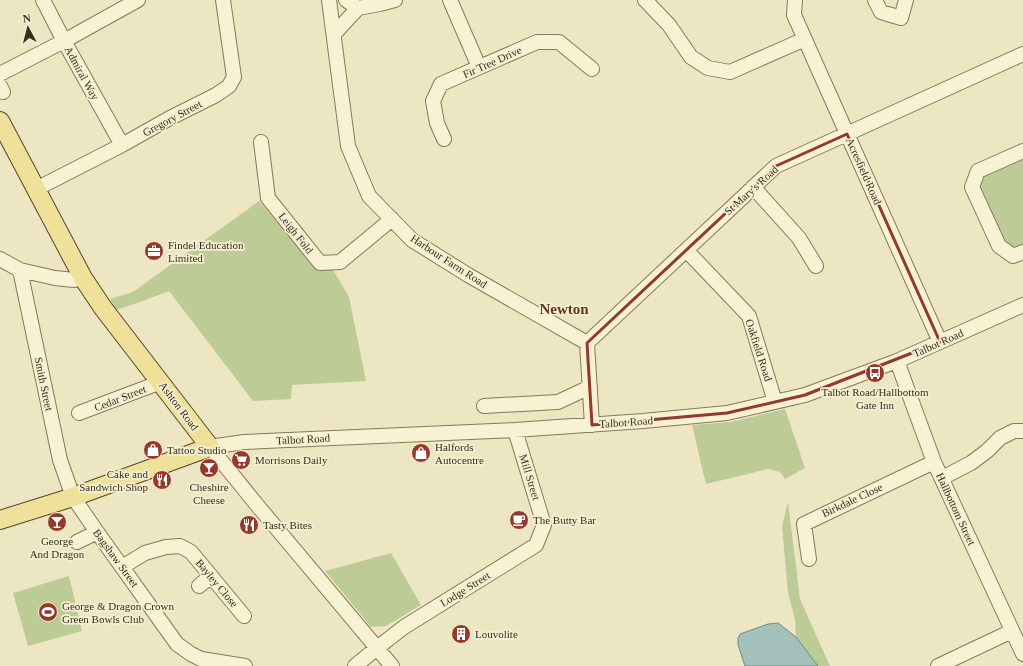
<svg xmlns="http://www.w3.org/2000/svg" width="1023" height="666" font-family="Georgia,serif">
	<rect width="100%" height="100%" fill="#ede6c2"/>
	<path fill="#bdcb96" d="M1023,157v87l-9,4 -10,-3 -27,-59 4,-10z
		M259,201l56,65 17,2 17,29 17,84 -74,4 -1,14 -38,2 -84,-110 -29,11 -24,8 -6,-11 23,-7z
		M785,409l20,59 -20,11 -5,-7 -12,-3 -62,15 -14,-59 39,-3z
		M788,502l12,97 30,67h-12l-22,-29 -1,-18 -7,-26 -6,-67z
		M391,553l30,52 -35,21 -15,1 -46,-56z
		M69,576l13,55 -54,15 -15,-53z"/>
	<path fill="#a4c0bb" stroke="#6c8e8a" d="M778,623l18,14 22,29h-73l-7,-21v-7l2,-4 28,-10z"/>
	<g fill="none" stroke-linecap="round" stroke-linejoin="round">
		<defs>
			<path id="minor" d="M43,0l21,41 58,104
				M329,0l19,146 21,50 43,44 56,35 119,68
				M450,0l29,67
				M645,0l24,25 22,32 17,11 22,4 75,-33
				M795,0l-1,15 146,327
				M875,0l6,12 20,6 5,-18
				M358,8l22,-4 15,-4
				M334,34l24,-26 -12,-8
				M0,74l64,-33 74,-41
				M0,86l3,6
				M444,139l-7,-16 -4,-22 8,-17 96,-42h22l33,27
				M261,142l7,56 52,65 20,-1 52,-43
				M1023,151l-45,20 -6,16 27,59 14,10 10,-4
				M753,187l46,51 17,28
				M36,189l86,-44 48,-27 46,-23 13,-9 5,-9 -11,-77
				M686,250l63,66 26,86
				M0,259l20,11 35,8 19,2 9,-2
				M20,270l40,190 13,37 24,35 80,112 14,10 10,5 44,7
				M897,361l37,101 89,192
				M484,406l74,-4 32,-15
				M79,413l82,-31
				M592,425l-5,-82 189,-177 247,-112
				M210,447l34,-5 271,-12 128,-9 84,-8 78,-18 92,-34 126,-56
				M210,447l47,58 135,161
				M942,478l29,-15 16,-12 13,-13 14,-7h9
				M77,542l20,-10
				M809,559l-5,-35 130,-62
				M122,567l23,-14 21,-6 14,-1 11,6 53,64
				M199,586l12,-10
				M355,666l22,-18 27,-21 132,-82 8,-20 -29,-95
				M938,666l74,-35"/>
			<path id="major" d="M0,121l83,157 20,30 107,139 -137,50 -73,23"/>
		</defs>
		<use href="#minor" stroke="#87785a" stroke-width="16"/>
		<use href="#major" stroke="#54452e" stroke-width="20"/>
		<use href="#minor" stroke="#f8f2d5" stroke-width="14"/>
		<use href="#major" stroke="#f0e19a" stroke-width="18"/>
	</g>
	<path fill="none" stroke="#94392b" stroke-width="3" stroke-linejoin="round" d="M847,134l93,208 -135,53 -78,18 -135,12 -5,-82 189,-177z"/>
	<defs>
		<symbol id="office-disc" viewBox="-11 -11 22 22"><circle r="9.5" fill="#94392b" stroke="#f5efd2"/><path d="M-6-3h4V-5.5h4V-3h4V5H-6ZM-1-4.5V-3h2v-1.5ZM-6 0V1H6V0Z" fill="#fff"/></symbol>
		<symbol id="bus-disc" viewBox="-11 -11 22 22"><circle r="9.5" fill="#94392b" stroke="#f5efd2"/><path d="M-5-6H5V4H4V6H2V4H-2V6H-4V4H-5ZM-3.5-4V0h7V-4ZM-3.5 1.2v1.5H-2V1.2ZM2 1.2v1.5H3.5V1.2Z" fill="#fff"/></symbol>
		<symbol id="shop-disc" viewBox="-11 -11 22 22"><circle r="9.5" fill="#94392b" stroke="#f5efd2"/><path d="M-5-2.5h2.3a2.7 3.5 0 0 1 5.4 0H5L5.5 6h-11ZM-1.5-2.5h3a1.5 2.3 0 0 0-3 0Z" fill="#fff"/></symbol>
		<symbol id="supermarket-disc" viewBox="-11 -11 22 22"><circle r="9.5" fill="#94392b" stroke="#f5efd2"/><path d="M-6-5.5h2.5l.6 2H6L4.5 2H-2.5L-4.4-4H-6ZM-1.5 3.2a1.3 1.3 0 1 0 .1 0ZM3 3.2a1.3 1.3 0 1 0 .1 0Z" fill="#fff"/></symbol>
		<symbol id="bar-disc" viewBox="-11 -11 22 22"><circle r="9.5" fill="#94392b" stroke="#f5efd2"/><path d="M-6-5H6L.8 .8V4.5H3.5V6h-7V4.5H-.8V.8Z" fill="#fff"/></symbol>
		<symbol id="restaurant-disc" viewBox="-11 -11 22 22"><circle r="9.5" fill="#94392b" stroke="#f5efd2"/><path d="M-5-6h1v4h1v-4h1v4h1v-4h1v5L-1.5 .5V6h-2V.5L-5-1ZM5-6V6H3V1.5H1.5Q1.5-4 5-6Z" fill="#fff"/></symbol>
		<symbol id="cafe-disc" viewBox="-11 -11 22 22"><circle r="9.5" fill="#94392b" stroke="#f5efd2"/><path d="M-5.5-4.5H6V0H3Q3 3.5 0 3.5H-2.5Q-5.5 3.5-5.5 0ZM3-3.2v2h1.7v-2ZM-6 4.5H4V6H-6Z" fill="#fff"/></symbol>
		<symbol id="stadium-disc" viewBox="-11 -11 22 22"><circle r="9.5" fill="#94392b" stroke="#f5efd2"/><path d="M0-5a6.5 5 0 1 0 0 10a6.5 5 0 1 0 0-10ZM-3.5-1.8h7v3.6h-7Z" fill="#fff"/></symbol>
		<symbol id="building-disc" viewBox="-11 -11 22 22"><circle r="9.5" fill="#94392b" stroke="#f5efd2"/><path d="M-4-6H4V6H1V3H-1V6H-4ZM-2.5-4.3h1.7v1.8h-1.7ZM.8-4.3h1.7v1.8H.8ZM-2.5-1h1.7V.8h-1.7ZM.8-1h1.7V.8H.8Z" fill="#fff"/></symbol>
	</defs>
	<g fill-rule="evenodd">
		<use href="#office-disc" x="143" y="240" width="22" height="22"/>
		<use href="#bus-disc" x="864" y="362" width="22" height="22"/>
		<use href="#shop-disc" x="142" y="439" width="22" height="22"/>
		<use href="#shop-disc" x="410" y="442" width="22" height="22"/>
		<use href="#supermarket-disc" x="230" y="449" width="22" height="22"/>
		<use href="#bar-disc" x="198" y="457" width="22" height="22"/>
		<use href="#restaurant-disc" x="151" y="469" width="22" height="22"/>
		<use href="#cafe-disc" x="508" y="509" width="22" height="22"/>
		<use href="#bar-disc" x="46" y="511" width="22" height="22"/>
		<use href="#restaurant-disc" x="238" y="514" width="22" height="22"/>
		<use href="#stadium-disc" x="37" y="601" width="22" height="22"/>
		<use href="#building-disc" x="450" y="623" width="22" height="22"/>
	</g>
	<g text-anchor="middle" stroke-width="3.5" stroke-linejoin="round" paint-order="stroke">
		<g font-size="11" fill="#372d1e" stroke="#f5efd2">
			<text transform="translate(492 62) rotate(-24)" y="4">Fir Tree Drive</text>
			<text transform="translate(82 73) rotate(61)" y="4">Admiral Way</text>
			<text transform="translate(172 118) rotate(-28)" y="4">Gregory Street</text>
			<text transform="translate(864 171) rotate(66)" y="4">Acresfield Road</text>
			<text transform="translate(751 190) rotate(-42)" y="4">St Mary's Road</text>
			<text transform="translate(296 233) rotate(52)" y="4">Leigh Fold</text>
			<text transform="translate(449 261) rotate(33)" y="4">Harbour Farm Road</text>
			<text transform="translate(938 343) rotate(-24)" y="4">Talbot Road</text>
			<text transform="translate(759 350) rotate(72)" y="4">Oakfield Road</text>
			<text transform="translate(44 384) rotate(78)" y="4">Smith Street</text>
			<text transform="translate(120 398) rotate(-21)" y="4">Cedar Street</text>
			<text transform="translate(179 406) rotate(53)" y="4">Ashton Road</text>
			<text transform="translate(626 422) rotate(-4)" y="4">Talbot Road</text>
			<text transform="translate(303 439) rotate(-3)" y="4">Talbot Road</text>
			<text transform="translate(530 477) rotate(73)" y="4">Mill Street</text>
			<text transform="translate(852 500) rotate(-25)" y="4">Birkdale Close</text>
			<text transform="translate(956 509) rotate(65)" y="4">Hallbottom Street</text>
			<text transform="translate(116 558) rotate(54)" y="4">Bagshaw Street</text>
			<text transform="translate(217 583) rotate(50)" y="4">Bayley Close</text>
			<text transform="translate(465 589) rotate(-32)" y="4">Lodge Street</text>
		</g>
		<g font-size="11" fill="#372d1e" stroke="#f5efd2" text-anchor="start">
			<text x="168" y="249">Findel Education<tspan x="168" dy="13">Limited</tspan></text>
			<text x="875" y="396" text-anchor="middle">Talbot Road/Hallbottom<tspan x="875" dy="13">Gate Inn</tspan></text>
			<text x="435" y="451">Halfords<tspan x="435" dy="13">Autocentre</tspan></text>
			<text x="167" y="454">Tattoo Studio</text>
			<text x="255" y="464">Morrisons Daily</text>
			<text x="148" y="478" text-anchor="end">Cake and<tspan x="148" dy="13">Sandwich Shop</tspan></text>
			<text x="209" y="491" text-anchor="middle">Cheshire<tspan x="209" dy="13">Cheese</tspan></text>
			<text x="533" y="524">The Butty Bar</text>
			<text x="263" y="529">Tasty Bites</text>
			<text x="57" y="545" text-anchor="middle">George<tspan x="57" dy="13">And Dragon</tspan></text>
			<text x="62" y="610">George &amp; Dragon Crown<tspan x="62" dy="13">Green Bowls Club</tspan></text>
			<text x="475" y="638">Louvolite</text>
		</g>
		<g font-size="15" font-weight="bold" fill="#62361e" stroke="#f5efd2">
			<text x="564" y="314">Newton</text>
		</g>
	</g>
	<g transform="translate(28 28) rotate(353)" stroke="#f5efd2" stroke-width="3" paint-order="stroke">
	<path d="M0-3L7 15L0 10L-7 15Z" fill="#372d1e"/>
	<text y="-6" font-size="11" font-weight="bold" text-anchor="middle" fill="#372d1e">N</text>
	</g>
</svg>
